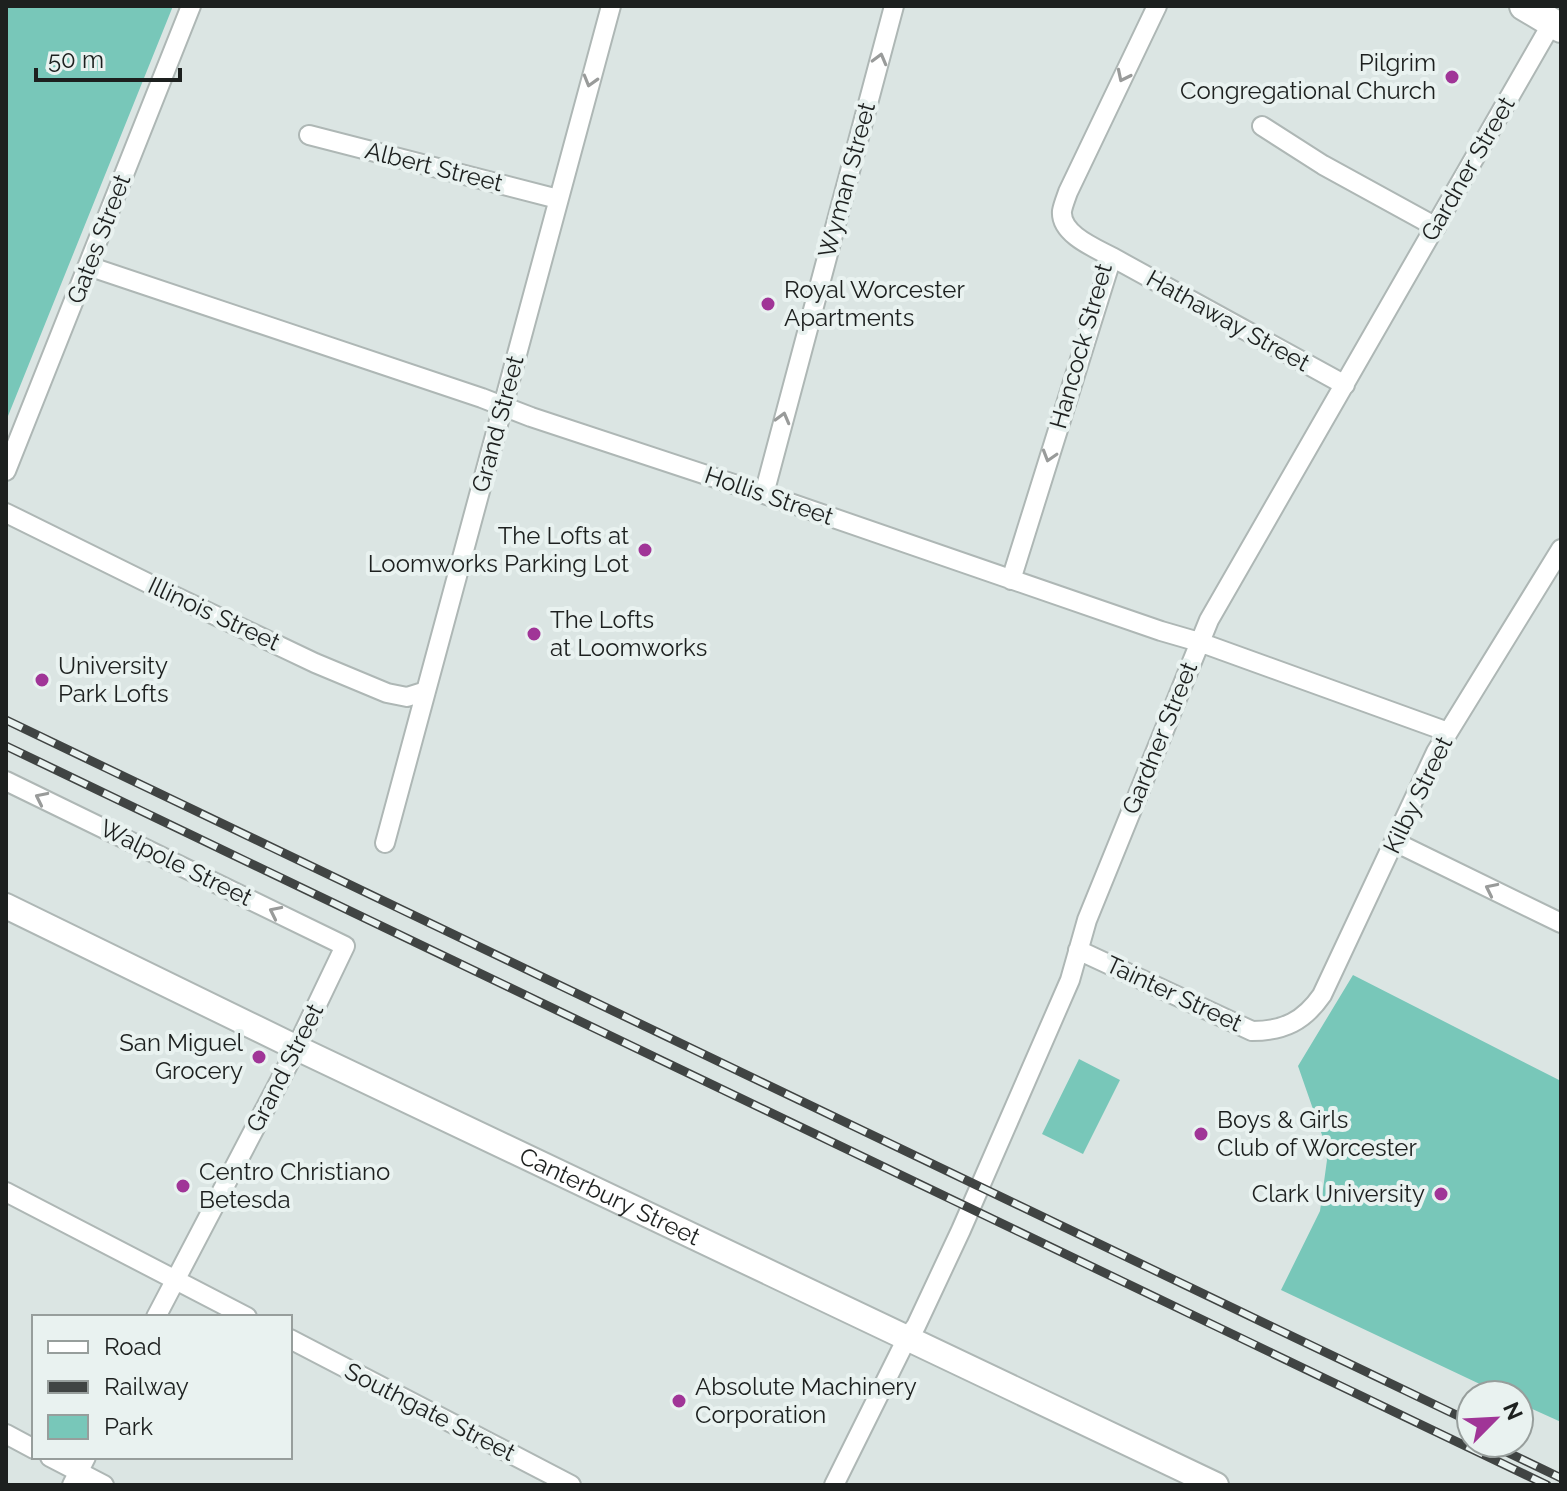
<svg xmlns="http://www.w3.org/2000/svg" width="1567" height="1491" font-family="Raleway,sans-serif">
	<rect width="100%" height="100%" fill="#dbe5e3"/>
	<path fill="#78c7b9" d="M6,6h167l-167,415z
		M1353,975l208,106v341l-42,-19v-8h-16l-222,-105 39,-79 7,-51 -5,-25 -24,-69z
		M1079,1059l41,21 -37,74 -41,-20z"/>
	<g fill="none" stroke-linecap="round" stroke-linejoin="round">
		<defs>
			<path id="street" d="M1262,126l61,39 113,62
				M309,135l249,64
				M1112,257l233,128
				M88,266l394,132 49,19 233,77 397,137 38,11 249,90
				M6,471l185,-465
				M764,494l130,-488
				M6,513l160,79 149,71 72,30 20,4 19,-6
				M1011,580l101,-323c-17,-9 -52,-23 -50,-46 1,-6 4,-13 6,-19l89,-186
				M6,781l339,165 -56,117 -133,254
				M1395,842l166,81
				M385,843l226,-837
				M1078,950l174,81c32,0 52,-10 70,-36l114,-243 125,-203
				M6,1192l241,125
				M290,1339l281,146
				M6,1434l28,15
				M50,1457l54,28
				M72,1485l14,-28
				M834,1485l73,-147 9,-12 45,-96 109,-250 17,-60 122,-300 343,-597"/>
			<g id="secondary">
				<path id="s1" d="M6,906l291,142 919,437"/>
			</g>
			<path id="primary" d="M1524,6l37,22"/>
		</defs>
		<use href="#street" stroke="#aeb7b5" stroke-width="22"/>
		<use href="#secondary" stroke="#aeb7b5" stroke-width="28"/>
		<use href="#primary" stroke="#aeb7b5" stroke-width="32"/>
		<use href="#street" stroke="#fff" stroke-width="18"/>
		<use href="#secondary" stroke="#fff" stroke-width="24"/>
		<use href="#primary" stroke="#fff" stroke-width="28"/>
		<defs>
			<path id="rail" d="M6,720l1465,702
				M6,746l1541,739
				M1488,1443l73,35"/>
		</defs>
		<use href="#rail" stroke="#404443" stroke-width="9"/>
		<use href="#rail" stroke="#e9f2f0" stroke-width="6" stroke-dasharray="18" stroke-linecap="butt"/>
	</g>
	<defs><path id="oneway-chevron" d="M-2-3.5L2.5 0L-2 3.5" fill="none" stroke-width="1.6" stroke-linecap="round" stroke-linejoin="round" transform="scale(2)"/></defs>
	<g stroke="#999b9a">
		<use href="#oneway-chevron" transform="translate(880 59) rotate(-75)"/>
		<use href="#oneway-chevron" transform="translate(1123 76) rotate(116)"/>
		<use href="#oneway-chevron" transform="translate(590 81) rotate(106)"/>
		<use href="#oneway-chevron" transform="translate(783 418) rotate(-75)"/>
		<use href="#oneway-chevron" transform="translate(1049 456) rotate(107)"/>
		<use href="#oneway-chevron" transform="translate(41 798) rotate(-154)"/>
		<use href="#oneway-chevron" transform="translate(1491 889) rotate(-154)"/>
		<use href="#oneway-chevron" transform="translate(275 912) rotate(-154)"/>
	</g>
	<g fill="#a03597" stroke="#e9f2f0" stroke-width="3">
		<circle cx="1452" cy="77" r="8"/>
		<circle cx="768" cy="304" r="8"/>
		<circle cx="645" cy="550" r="8"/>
		<circle cx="534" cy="634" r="8"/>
		<circle cx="42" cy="680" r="8"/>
		<circle cx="259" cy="1057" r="8"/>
		<circle cx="1201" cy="1134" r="8"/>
		<circle cx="183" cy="1186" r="8"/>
		<circle cx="1441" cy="1194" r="8"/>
		<circle cx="679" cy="1401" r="8"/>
	</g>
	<g text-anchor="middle" stroke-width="8" stroke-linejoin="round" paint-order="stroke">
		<g font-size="24" fill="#1d201f" stroke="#e9f2f0" text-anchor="start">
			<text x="1436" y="71" text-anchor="end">Pilgrim<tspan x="1436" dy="28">Congregational Church</tspan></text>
			<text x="784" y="298">Royal Worcester<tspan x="784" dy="28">Apartments</tspan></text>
			<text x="629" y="544" text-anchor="end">The Lofts at<tspan x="629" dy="28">Loomworks Parking Lot</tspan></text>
			<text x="550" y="628">The Lofts<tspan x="550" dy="28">at Loomworks</tspan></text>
			<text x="58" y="674">University<tspan x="58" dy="28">Park Lofts</tspan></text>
			<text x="243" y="1051" text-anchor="end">San Miguel<tspan x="243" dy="28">Grocery</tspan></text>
			<text x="1217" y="1128">Boys &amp; Girls<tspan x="1217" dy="28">Club of Worcester</tspan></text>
			<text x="199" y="1180">Centro Christiano<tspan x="199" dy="28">Betesda</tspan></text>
			<text x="1425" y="1202" text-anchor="end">Clark University</text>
			<text x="695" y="1395">Absolute Machinery<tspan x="695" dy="28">Corporation</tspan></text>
		</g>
		<g font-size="24" fill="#1d201f" stroke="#e9f2f0">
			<text transform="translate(434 167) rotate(14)" y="8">Albert Street</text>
			<text transform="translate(1468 169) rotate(-60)" y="8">Gardner Street</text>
			<text transform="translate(847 180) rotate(-75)" y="8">Wyman Street</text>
			<text transform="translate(99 239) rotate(-69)" y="8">Gates Street</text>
			<text transform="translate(1228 321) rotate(29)" y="8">Hathaway Street</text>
			<text transform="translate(1081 346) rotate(-74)" y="8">Hancock Street</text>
			<text transform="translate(498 424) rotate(-75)" y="8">Grand Street</text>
			<text transform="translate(769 496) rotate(19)" y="8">Hollis Street</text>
			<text transform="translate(214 614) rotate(25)" y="8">Illinois Street</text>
			<text transform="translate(1160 738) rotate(-68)" y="8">Gardner Street</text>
			<text transform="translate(1418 795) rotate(-64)" y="8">Kilby Street</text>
			<text transform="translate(176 863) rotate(26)" y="8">Walpole Street</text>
			<text transform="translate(1174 994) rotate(25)" y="8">Tainter Street</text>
			<text transform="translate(285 1068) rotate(-63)" y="8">Grand Street</text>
			<text dy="8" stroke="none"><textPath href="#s1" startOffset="670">Canterbury Street</textPath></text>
			<text transform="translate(430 1412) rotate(27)" y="8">Southgate Street</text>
		</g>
	</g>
	<rect width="1567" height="1491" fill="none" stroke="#1d201f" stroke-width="16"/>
	<rect x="32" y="1315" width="260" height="144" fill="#e9f2f0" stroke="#979e9c" stroke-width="2"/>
	<rect x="48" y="1341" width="40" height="12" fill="#ffffff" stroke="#979e9c" stroke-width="2"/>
	<text x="104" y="1355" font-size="24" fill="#1d201f">Road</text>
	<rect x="48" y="1381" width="40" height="12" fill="#404443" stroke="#979e9c" stroke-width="2"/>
	<text x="104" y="1395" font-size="24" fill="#1d201f">Railway</text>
	<rect x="48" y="1415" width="40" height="24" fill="#78c7b9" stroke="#979e9c" stroke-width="2"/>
	<text x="104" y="1435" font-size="24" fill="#1d201f">Park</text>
	<g transform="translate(1495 1419) rotate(66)"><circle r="38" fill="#e9f2f0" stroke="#979e9c" stroke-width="2"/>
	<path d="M0-6L14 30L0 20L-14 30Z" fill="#a03597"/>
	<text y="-12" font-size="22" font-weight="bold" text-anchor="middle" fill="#1d201f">N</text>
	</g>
	<path d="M36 68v12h144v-12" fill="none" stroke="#1d201f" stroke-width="4"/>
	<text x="48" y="68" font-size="24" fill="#1d201f" stroke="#e9f2f0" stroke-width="6" paint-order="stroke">50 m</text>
</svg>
